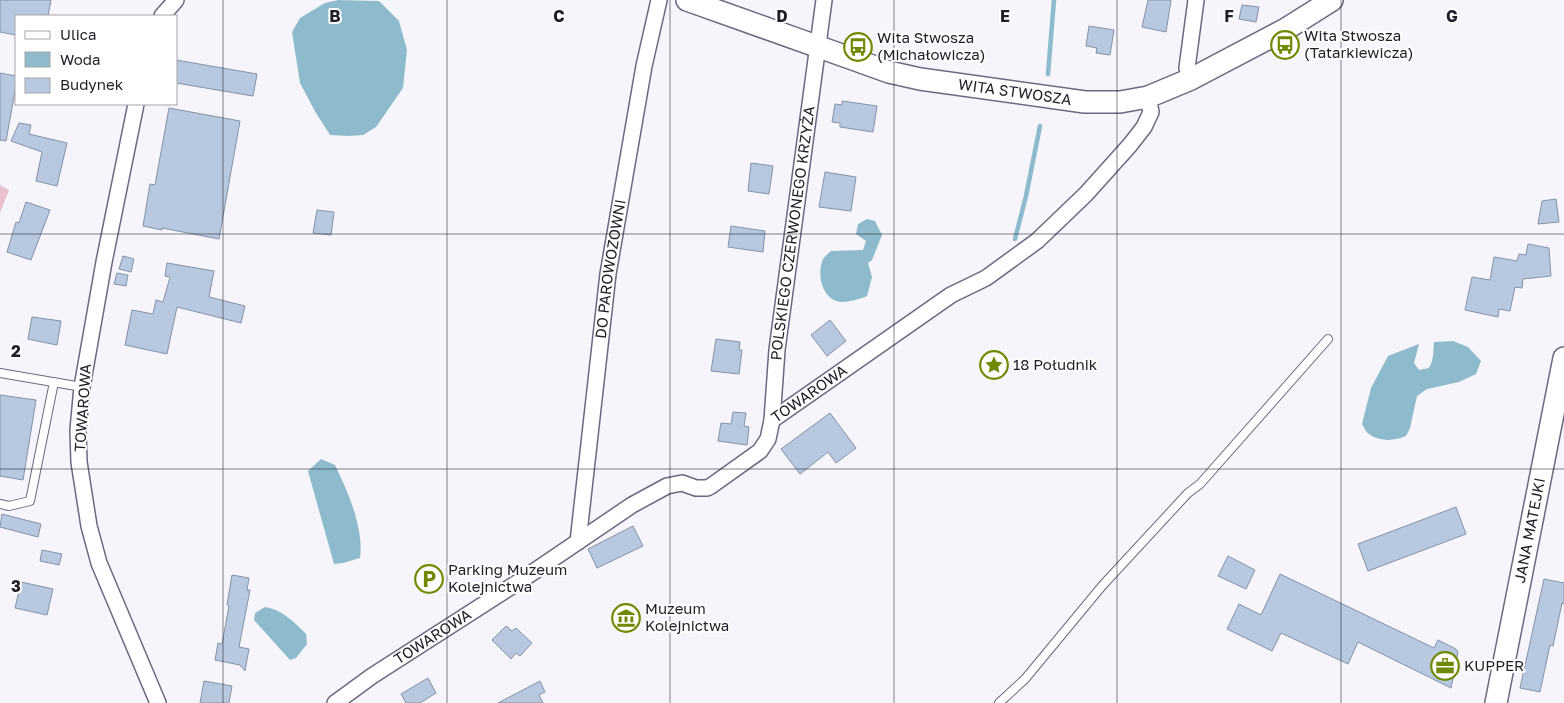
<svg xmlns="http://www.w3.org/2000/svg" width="1564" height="703" font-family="'Golos Text',sans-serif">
	<rect width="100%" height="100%" fill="#f5f5fb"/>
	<path fill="#e9c0cf" d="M0,185l9,5 -9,23z"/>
	<path fill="#8dbbcb" d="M338,0l41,1 20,20 8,29 -4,38 -27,39 -13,8 -16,1 -17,-1 -14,-22 -16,-30 -8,-51 8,-14 25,-15z
		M867,219l8,2 7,14 -10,25 -4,3 4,14 -5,19c-8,3 -22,8 -31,5 -15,-6 -19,-28 -13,-42 2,-3 6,-6 8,-8l32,-1 3,-9 -10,-7 2,-10z
		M1453,341l15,6 13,14 -5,13 -17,8 -32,7 -10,7 -7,32 -4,8c-11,5 -26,6 -37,-2 -3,-2 -5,-7 -7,-10l9,-36 17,-32 31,-12 -5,19 5,7 10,-2c5,-8 4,-17 5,-26z
		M321,459l14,6c13,27 29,63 25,93l-17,5 -9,1 -26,-93z
		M265,607c18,3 29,15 41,27l1,10 -11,14 -6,2 -36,-40 1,-7z"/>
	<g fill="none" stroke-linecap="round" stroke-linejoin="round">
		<path stroke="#8dbbcb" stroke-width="4.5" d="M1048,74l6,-74
			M1015,239l11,-43 14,-70"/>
	</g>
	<path fill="#b7c8df" stroke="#8393a9" d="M0,0h51l-3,16h-32v19l-16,-3z
		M1148,0h23l-5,32 -24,-5z
		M1242,5l17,2 -3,15 -17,-3z
		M1089,26l25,4 -4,25 -14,-2 1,-5 -11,-2z
		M176,60l81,14 -4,22 -77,-13z
		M0,73l16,3v10l-10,55 -6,-1z
		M842,101l35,5 -4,26 -33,-5v-4l-8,-1 3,-18 7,1z
		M169,108l71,13 -21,118 -57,-11v2l-19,-4 7,-42 5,1z
		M19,123l12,2 -2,9 38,9 -10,43 -21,-5 6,-29 -31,-11z
		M751,163l22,3 -4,28 -21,-3z
		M825,172l31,5 -5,34 -32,-4z
		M1556,199l3,23 -21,2 4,-23z
		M26,202l24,8 -19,50 -24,-8 9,-30 3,1z
		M317,210l17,2 -3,23 -18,-2z
		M731,226l34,5 -2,21 -35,-5z
		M1528,244l21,4 2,28 -28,3 -1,9 -7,-1 -5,24 -11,-2 -1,8 -33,-7 7,-33 18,3 4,-23 23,4 2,-7 7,1z
		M123,256l11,3 -3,13 -12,-3z
		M167,263l47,8 -5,26 36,9 -4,17 -64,-16 -10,47 -42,-9 7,-35 21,4 3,-14 7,2 7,-25 -5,-1z
		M117,273l11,2 -2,11 -12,-2z
		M32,317l29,4 -4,24 -29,-6z
		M830,320l16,21 -19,15 -16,-21z
		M716,339l24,3 -1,8h3l-3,24 -28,-3z
		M0,395l36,5 -13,80 -23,-4z
		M733,412l13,1 -2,13 5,1 -2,18 -29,-4 3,-18 10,1z
		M830,413l26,35 -20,15 -8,-11 -28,22 -19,-25z
		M1456,507l10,27 -98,37 -10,-27z
		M2,514l39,10 -3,13 -38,-10z
		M633,526l10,20 -46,22 -9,-19z
		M42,550l20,4 -3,11 -19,-4z
		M1228,556l27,14 -9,19 -28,-13z
		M1280,574l154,74 4,-8 18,9 2,3 -7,36 -93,-46 -10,22 -67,-31 -9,18 -45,-22 12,-25 22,11z
		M232,575l17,3 -2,12h3l-11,57 10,2 -4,22 -5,-6 -25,-5 3,-17 4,1 7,-38 -2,-1z
		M1544,579l20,4v21l-2,-1 -9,43 -3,-1 -10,47 -20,-4z
		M21,582l32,7 -6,26 -32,-7z
		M506,626l6,5 4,-3 16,15 -12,13 -4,-3 -5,6 -19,-19z
		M428,678l8,15 -16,10h-14l-5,-9z
		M204,681l28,5 -3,17h-29z
		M540,681l5,11 -6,3 4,8h-45z"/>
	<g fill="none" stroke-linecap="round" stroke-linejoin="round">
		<defs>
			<path id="lane" d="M0,373l82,14
				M0,504l9,2 21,-5 24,-119
				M999,703l26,-24 77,-93 86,-93 12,-9 128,-145"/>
			<g id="street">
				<path d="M162,16l14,-16"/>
				<path d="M1191,79l-4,-11 9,-68"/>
				<path d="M136,104l-32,158 -22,125 -4,43 1,32 10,64 10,37 59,140"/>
				<path id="s1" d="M772,420l5,-70 47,-350"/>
				<path id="s2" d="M578,542l30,-268 36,-208 15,-66"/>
				<path id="s3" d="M335,703l37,-27 151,-97 109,-74 35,-19 15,-3 14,5h11l4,-2 49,-35 8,-12 4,-19 179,-125 35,-17 51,-37 49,-47 44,-49 14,-18 7,-15 -3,-15"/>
			</g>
			<g id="secondary">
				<path id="s4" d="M687,0l163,58 39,14 31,7 165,23h35l28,-5 43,-18 95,-50 46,-29"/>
				<path id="s5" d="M1496,703l68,-345"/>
			</g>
		</defs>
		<use href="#lane" stroke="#6a6981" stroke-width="10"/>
		<use href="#street" stroke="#6a6981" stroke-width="18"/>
		<use href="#secondary" stroke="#6a6981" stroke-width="24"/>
		<use href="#lane" stroke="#fff" stroke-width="8"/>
		<use href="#street" stroke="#fff" stroke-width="15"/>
		<use href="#secondary" stroke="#fff" stroke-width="21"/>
	</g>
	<path fill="none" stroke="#1f1f28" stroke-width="1" stroke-opacity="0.55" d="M223,0v703M447,0v703M670,0v703M894,0v703M1117,0v703M1341,0v703M0,234h1564M0,469h1564"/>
	<defs>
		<symbol id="bus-ring" viewBox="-11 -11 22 22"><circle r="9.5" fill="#fff" stroke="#6f8a00" stroke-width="1.5"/><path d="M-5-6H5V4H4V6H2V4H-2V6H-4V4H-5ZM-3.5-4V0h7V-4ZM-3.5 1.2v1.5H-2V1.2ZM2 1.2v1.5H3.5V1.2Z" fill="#6f8a00"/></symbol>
		<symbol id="sight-ring" viewBox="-11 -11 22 22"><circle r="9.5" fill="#fff" stroke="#6f8a00" stroke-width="1.5"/><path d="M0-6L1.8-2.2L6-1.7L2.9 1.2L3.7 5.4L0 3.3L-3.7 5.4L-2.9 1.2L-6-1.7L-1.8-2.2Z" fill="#6f8a00"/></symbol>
		<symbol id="parking-ring" viewBox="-11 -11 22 22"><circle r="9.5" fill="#fff" stroke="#6f8a00" stroke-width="1.5"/><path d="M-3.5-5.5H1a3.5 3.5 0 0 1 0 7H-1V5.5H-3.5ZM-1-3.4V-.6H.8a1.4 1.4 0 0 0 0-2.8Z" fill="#6f8a00"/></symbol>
		<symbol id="museum-ring" viewBox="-11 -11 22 22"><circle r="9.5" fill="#fff" stroke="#6f8a00" stroke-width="1.5"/><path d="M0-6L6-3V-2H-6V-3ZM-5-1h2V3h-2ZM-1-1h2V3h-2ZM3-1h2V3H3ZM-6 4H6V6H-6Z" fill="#6f8a00"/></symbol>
		<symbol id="office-ring" viewBox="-11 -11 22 22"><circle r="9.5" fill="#fff" stroke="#6f8a00" stroke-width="1.5"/><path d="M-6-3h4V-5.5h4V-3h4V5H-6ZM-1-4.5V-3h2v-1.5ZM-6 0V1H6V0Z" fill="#6f8a00"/></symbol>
	</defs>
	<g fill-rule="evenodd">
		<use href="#bus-ring" x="1269" y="29" width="32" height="32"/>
		<use href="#bus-ring" x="842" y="31" width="32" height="32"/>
		<use href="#sight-ring" x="978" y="349" width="32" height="32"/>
		<use href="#parking-ring" x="413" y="563" width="32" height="32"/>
		<use href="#museum-ring" x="610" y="602" width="32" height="32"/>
		<use href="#office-ring" x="1429" y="650" width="32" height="32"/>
	</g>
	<g text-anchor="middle" stroke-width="4" stroke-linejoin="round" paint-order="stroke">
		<g font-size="15" fill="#1f1f28" stroke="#fff" text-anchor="start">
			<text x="1304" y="41">Wita Stwosza<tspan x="1304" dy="17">(Tatarkiewicza)</tspan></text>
			<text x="877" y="43">Wita Stwosza<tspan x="877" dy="17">(Michałowicza)</tspan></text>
			<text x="1013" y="370">18 Południk</text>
			<text x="448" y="575">Parking Muzeum<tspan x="448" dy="17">Kolejnictwa</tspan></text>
			<text x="645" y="614">Muzeum<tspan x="645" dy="17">Kolejnictwa</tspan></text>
			<text x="1464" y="671">KUPPER</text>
		</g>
		<g font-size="15" fill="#1f1f28" stroke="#fff">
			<text dy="5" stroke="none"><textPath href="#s4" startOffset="342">WITA STWOSZA</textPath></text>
			<text dy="5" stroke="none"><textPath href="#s1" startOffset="188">POLSKIEGO CZERWONEGO KRZYŻA</textPath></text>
			<text dy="5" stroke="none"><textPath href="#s2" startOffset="275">DO PAROWOZOWNI</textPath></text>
			<text dy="5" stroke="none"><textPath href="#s3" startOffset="582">TOWAROWA</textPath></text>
			<text transform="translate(83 408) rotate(-86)" y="5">TOWAROWA</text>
			<text dy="5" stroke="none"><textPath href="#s5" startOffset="176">JANA MATEJKI</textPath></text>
			<text dy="5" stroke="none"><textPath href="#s3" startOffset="118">TOWAROWA</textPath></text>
		</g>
	</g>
	<g font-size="16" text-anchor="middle" font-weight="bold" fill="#1f1f28" stroke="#fff" stroke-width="4" stroke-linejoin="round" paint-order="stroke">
		<text x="335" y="22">B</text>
		<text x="559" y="22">C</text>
		<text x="782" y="22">D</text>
		<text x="1005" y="22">E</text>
		<text x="1229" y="22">F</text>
		<text x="1452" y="22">G</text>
		<text x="16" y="357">2</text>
		<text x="16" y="592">3</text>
	</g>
	<rect x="15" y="15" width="162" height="90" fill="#ffffff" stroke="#a5a5a9"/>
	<rect x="25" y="31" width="25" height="8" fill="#ffffff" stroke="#a5a5a9"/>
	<text x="60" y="40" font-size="15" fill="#1f1f28">Ulica</text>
	<rect x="25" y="52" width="25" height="15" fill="#8dbbcb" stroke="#a5a5a9"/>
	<text x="60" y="65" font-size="15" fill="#1f1f28">Woda</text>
	<rect x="25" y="78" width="25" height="15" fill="#b7c8df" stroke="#a5a5a9"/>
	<text x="60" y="90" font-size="15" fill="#1f1f28">Budynek</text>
</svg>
